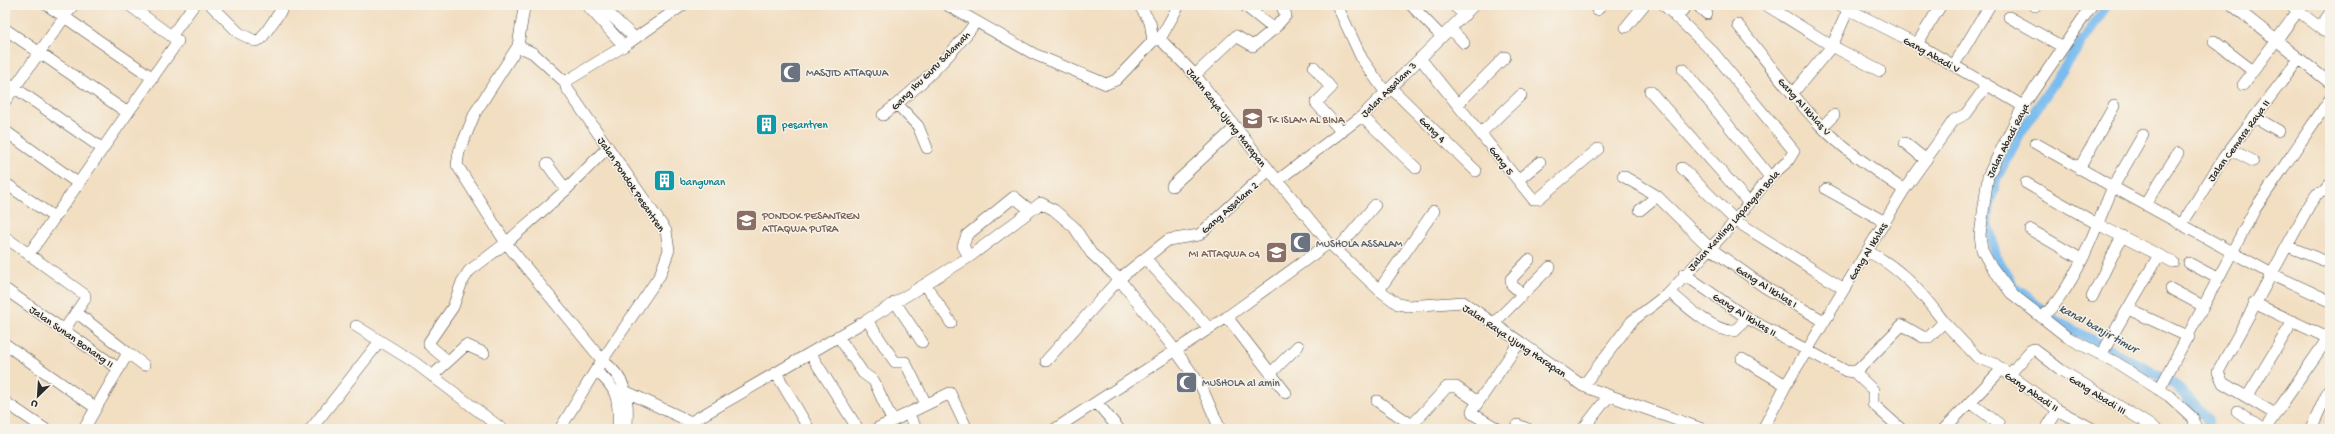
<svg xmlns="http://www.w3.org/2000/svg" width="2335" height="434" font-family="'Gochi Hand',sans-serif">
	<rect width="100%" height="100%" fill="#f7f3e8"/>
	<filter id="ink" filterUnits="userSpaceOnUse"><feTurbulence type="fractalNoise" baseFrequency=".025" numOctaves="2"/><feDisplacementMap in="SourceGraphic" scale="8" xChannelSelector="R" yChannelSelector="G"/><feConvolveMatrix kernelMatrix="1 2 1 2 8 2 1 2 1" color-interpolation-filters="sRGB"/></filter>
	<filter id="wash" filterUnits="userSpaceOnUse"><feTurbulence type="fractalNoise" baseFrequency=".012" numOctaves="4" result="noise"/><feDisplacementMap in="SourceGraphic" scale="16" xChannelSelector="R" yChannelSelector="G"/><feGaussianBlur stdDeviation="0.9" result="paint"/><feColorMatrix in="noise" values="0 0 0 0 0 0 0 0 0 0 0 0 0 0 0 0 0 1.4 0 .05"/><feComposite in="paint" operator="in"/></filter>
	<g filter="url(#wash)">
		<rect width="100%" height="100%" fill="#f2dec1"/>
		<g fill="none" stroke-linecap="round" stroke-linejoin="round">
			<path stroke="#79bcef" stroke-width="10" d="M2107,5l-83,122 -28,52 -9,40 9,37 18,30 42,35 118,63 33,34 1,11"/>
		</g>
	</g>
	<g filter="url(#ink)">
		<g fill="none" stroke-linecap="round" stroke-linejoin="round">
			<defs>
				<path id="minor" d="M47,5l106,73
					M211,5l28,28 16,8 6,-2 24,-34
					M526,5l-2,3 -6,38 -43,67 -16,39 -2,13 49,78 96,117c27,21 26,38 25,69
					M587,5l37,41
					M600,5l35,33
					M947,5l87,49 72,30 10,-4 37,-39 7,-2 35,36 74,95 60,73 50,47 19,14 10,2 55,-4 120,84 119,43
					M1139,5l11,17 3,19
					M1244,5l30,24
					M1337,5l25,54 24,34
					M1411,5l31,32
					M1453,5l12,10
					M1697,5l10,9
					M1766,5l66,41 48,25
					M1840,5l77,39 106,62
					M2092,5l-69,101 -35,70 -8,59 2,15 7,13 22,30 56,44 50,26 52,33 24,22 4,11
					M2232,5l98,78
					M2035,6l1,-1
					M1597,10l4,-5
					M2298,11l32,24
					M2009,17l54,30
					M1676,18l11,-13
					M1738,25c27,34 53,70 83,101 24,25 54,44 83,64
					M1626,27l18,-22
					M2320,27l10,-14
					M5,29l123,84
					M1451,29l13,14
					M172,35l22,-30
					M1160,39l19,-34
					M2214,41l39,30
					M1917,44l24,-39
					M518,46l15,7 32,29
					M1420,58l113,141h5l60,-50
					M1954,65l36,-60
					M1314,67l17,21 -15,15 26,29
					M1683,69l87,108
					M1195,75l41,-39 17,10 21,-17 12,-14 -3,-6 2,-4
					M5,81l98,68
					M2243,85l55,-74 -7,-6
					M1391,88l85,83
					M1650,91l99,112
					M1792,94l40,-48 16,-36
					M5,101l68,-96
					M897,104l21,22 9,22
					M1458,104l47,-47
					M883,115c34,-26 67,-58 93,-93
					M1362,116l54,52
					M2255,117l24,14
					M1822,127l12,-12
					M5,131l74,53
					M1481,133l40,-38
					M1905,143l21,17
					M2035,143l78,44 30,-52
					M2230,149l23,12
					M547,164l19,26
					M1682,168l54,53 108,68
					M2079,169l35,-63
					M1623,176l34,20
					M1518,180l22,-18
					M1277,181l85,-65 112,-111
					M5,183l49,34
					M2026,183l73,42 60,30 -58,100
					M1172,186l64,-59
					M1826,189l59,33
					M2146,203l32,-50
					M1640,210l17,-14 53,52 56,40 58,33
					M2182,224l42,-67 75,-98
					M2031,230l50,29
					M5,237l80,58v4l-21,31
					M2287,246l43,17
					M1337,250l38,-45
					M1867,251c34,17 55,42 77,71
					M29,254l149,-213 -49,-36
					M2159,255l14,7
					M969,257l-6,-11 4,-11 47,-38 16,13
					M1145,258l63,69
					M2189,263l28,15
					M1684,274l63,44 99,53 8,1 5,-3 43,-44 21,12h6l15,-15 33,35 18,7 63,46 35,19
					M925,284l26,39
					M5,289l114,80
					M2171,289l32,17
					M1379,290l55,-79
					M1670,292c15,13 45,41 65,39l12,-13
					M1522,294l-10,-9 -1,-6 18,-19
					M2092,297l30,-61
					M895,302l27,40
					M2254,303l76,36
					M2128,309l61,28
					M76,312l52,41 -32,55
					M1227,317l59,76
					M2042,318c6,-7 13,-13 18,-21 24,-33 37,-73 53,-110l159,87 58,27
					M867,320l28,42h10l21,42
					M1494,323l56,-56
					M356,326l58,36 88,67
					M838,336l25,37 11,8 18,39
					M5,344l91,64 -12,21
					M128,353l16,12
					M810,353l48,76
					M1742,359l44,26
					M448,361l-19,-16v-3l24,-35 9,-25 7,-11 37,-28 60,-53 42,-43
					M1046,361l73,-82 49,-39 31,-5 70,-65
					M595,371c24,16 24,32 23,58
					M1854,372l19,18v14l28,25
					M776,373l33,56
					M1271,373l27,-27
					M2009,375l22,-25 3,-1 27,21 95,59
					M432,376l34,-31 18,8
					M1583,386l49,-65 38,-29 60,-65 40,-50 18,-16 6,-10 -81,-99 -49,-47
					M2159,390l96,-181 75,-110
					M627,392l64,30 6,7
					M2247,397l46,-76
					M1377,401l35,24 35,-38h9l22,15
					M5,402l40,27
					M1970,402l29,22
					M1097,403l22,26
					M2237,411l25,18
					M907,413l10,16
					M2275,414l-52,-31 -5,-11 92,-168 7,-10 7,-3 6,-7
					M691,422l176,-102 102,-63 72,-54 13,7 20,17 17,26 28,26 57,72 25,35 19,43
					M311,429l69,-88
					M560,429l35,-58 65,-96 9,-25 -3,-19 -100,-144 -1,-5 59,-36 59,-41
					M876,429l74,-36 17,36
					M1055,429l172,-112 102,-74
					M1498,429l-25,-15 -1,-3 47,-68
					M1514,429l4,-4 10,4
					M1583,429l25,-32
					M1763,429l23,-44 118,-195 50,-70 12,-6 21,-29
					M1944,429l57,-59
					M2046,429l12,-19
					M2265,429l63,-91
					M2311,429l19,-42"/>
			</defs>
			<use href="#minor" stroke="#494642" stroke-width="12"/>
			<use href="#minor" stroke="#fff" stroke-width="11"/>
		</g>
	</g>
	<defs>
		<symbol id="mosque-square" viewBox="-11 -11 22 22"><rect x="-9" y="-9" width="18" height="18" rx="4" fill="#6b7280" stroke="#f7f3e8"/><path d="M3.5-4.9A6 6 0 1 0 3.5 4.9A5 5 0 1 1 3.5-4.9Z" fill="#fff"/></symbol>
		<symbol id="school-square" viewBox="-11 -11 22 22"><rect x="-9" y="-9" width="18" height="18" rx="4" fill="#8d6e63" stroke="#f7f3e8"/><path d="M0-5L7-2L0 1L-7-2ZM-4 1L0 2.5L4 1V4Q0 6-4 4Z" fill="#fff"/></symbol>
		<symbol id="building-square" viewBox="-11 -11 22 22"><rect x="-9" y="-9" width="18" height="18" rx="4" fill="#0f9aa8" stroke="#f7f3e8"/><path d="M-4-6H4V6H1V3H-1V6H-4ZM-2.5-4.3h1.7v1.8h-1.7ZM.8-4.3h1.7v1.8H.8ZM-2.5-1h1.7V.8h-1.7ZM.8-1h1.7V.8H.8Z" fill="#fff"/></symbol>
	</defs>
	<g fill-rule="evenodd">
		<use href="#mosque-square" x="778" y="60" width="25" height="25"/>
		<use href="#school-square" x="1240" y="106" width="25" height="25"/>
		<use href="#building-square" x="754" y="112" width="25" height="25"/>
		<use href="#building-square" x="652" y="168" width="25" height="25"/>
		<use href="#school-square" x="734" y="208" width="25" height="25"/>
		<use href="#mosque-square" x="1288" y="230" width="25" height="25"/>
		<use href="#school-square" x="1264" y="240" width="25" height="25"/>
		<use href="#mosque-square" x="1174" y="370" width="25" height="25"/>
	</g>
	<g text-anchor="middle" stroke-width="3" stroke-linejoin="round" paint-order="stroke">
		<g font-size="11" fill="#2b2b2b" stroke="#f7f3e8">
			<text transform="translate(1932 54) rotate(29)" y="4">Gang Abadi V</text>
			<text transform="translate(930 70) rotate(-45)" y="4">Gang Ibu Guru Salamah</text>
			<text transform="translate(1388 89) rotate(-45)" y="4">Jalan Assalam 3</text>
			<text transform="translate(1805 106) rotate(48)" y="4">Gang Al Ikhlas V</text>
			<text transform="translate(1227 117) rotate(52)" y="4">Jalan Raya Ujung Harapan</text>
			<text transform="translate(1433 129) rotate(44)" y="4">Gang 4</text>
			<text transform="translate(2007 140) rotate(-63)" y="4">Jalan Abadi Raya</text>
			<text transform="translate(2238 140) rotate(-54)" y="4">Jalan Cemara Raya II</text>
			<text transform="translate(1502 160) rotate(52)" y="4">Gang 5</text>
			<text transform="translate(632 184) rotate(56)" y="4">Jalan Pondok Pesantren</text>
			<text transform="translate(1229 207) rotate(-42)" y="4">Gang Assalam 2</text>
			<text transform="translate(1733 220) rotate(-48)" y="4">Jalan Kavling Lapangan Bola</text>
			<text transform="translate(1867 251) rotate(-59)" y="4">Gang Al Ikhlas</text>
			<text transform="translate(1767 286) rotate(32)" y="4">Gang Al Ikhlas I</text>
			<text transform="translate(1745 314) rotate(32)" y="4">Gang Al Ikhlas II</text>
			<text transform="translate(72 336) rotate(35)" y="4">Jalan Sunan Bonang II</text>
			<text transform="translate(1515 340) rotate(34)" y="4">Jalan Raya Ujung Harapan</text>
			<text transform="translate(2032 391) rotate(34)" y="4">Gang Abadi II</text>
			<text transform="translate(2098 394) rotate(32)" y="4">Gang Abadi III</text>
		</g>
		<g font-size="11" fill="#5b616d" stroke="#f7f3e8" text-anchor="start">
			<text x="806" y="76">MASJID ATTAQWA</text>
			<text x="1316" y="247">MUSHOLA ASSALAM</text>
			<text x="1202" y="386">MUSHOLA al amin</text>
		</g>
		<g font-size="11" fill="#785e54" stroke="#f7f3e8" text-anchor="start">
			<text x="1268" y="123">TK ISLAM AL BINA</text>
			<text x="762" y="219">PONDOK PESANTREN<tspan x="762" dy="13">ATTAQWA PUTRA</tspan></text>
			<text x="1260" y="257" text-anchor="end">MI ATTAQWA 04</text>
		</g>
		<g font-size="11" fill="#0d838f" stroke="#f7f3e8" text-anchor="start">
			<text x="782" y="128">pesantren</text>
			<text x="680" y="185">bangunan</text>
		</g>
		<g font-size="12" font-style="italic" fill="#425666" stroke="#f7f3e8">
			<text transform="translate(2099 328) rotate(29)" y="4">kanal banjir timur</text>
		</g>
	</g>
	<rect width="2335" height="434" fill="none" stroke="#f7f3e8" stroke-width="20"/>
	<g transform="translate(38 396) rotate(205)" stroke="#f7f3e8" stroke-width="3" paint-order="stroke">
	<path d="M0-3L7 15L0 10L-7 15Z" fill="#2b2b2b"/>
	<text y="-6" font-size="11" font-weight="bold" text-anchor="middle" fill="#2b2b2b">U</text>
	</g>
</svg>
